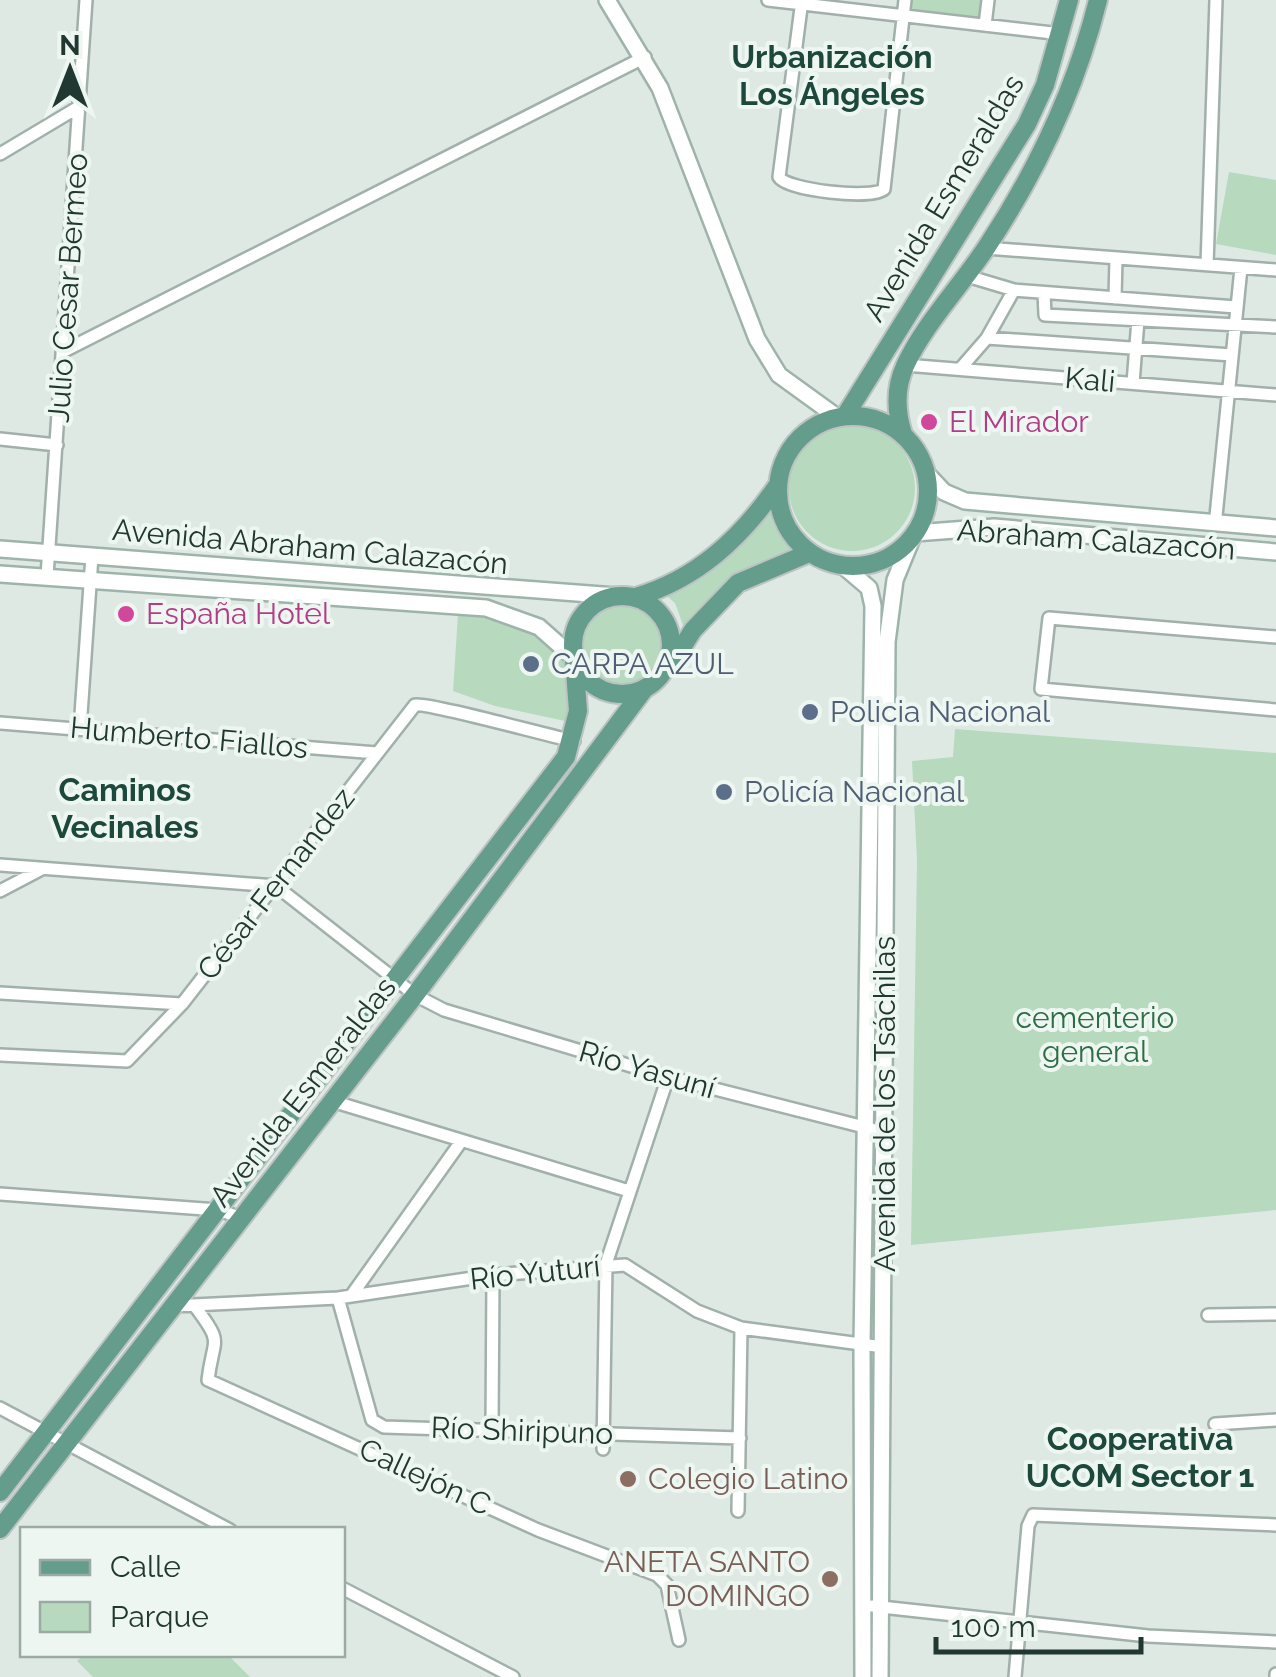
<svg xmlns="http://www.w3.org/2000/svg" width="1276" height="1677" font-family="Raleway,sans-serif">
	<rect width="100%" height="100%" fill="#dee9e4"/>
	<path fill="#b7dabf" d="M905,0h83l-3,25 -82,-8z
		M1229,172l47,8v75l-60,-11z
		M789 488a63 63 0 1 1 126 0a63 63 0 1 1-126 0Z
		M772,508c-4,18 11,29 23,40l-71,35 -40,45 -9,-25 -16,-14c49,-24 77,-39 113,-81z
		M582 644a40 40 0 1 1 80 0a40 40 0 1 1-80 0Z
		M458,614c67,7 129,23 107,107l-70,-15 -42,-15z
		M955,729l321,24v457l-365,35 6,-385 -5,-99 41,-4z
		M84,1654l144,1 22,22h-157l-16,-16z"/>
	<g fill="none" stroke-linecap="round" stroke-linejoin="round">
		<defs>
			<path id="street" d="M768,0l293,34
				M802,0l-23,177c7,13 93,23 105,12l21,-189
				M985,25l3,-25
				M0,154l82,-49
				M986,248l290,22
				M1207,265l9,-265
				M967,276l47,14 222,17
				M1044,293l1,22 231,12
				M1115,298l1,-40
				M987,338l27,-48
				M64,351l581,-294
				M905,365l371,30
				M960,369l27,-31 245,17
				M1133,383l5,-63
				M0,439l57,6
				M1216,516l25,-248
				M47,576l39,-576
				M1276,637l-227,-19 -8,71 235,21
				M0,723l377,30
				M80,729l12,-173
				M0,865l276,21 139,109 29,15 224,67 204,52
				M0,891l40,-21
				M0,993l182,11
				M0,1055l127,6 55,-57 233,-299c12,-3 134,31 159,36
				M332,1101l297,90
				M0,1194l218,16 21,7
				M351,1296l109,-153
				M338,1298l34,122 12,7 356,11
				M194,1305c31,41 19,31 14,75l330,150 119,45 10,10 12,55
				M172,1306l166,-8 155,-23 132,-10 72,46 44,17 142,19
				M1208,1315l68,-1
				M0,1408l230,122
				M1215,1424l61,-4
				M492,1428l1,-153
				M603,1449l3,-185 62,-187
				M738,1511l3,-183
				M342,1588l171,89
				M872,1606l276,30 128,6
				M1015,1677l13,-151 5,-11 243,10
				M1276,1677v-3"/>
			<path id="secondary" d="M607,0l53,88 97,251 22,36 58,42
				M926,473l18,19 21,9 311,27
				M915,533l79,-6 282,25
				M0,549l616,47
				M842,565l27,23 4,18 -11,739 1,332
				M0,574l486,34 53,19 35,31
				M880,1677l7,-1035 8,-62 18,-44"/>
			<path id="primary" d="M778 491a75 75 0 1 1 150 0a75 75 0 1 1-150 0Z
				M845,416l182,-292 18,-39 24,-85
				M903,434c-7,-22 -8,-46 2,-68 19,-42 57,-81 83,-121 50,-76 88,-157 110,-245
				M573 645a49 49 0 1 1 98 0a49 49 0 1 1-98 0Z
				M636,597c61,-18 105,-59 141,-111
				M671,665l22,-35 45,-47 71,-30
				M0,1492l566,-735 12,-46 -4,-53
				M0,1529l415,-534 230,-307"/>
		</defs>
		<use href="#street" stroke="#a1b0ab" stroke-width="16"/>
		<use href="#secondary" stroke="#9eb4ab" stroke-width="20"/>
		<use href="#primary" stroke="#bcc3c1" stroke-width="22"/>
		<use href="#street" stroke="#fff" stroke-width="11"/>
		<use href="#secondary" stroke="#fff" stroke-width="15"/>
		<use href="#primary" stroke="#649d8c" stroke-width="18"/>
	</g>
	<g fill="#d1479c" stroke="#eef6f2" stroke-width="4">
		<circle cx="929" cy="422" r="10"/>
		<circle cx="126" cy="614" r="10"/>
	</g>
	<g fill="#5c6f8a" stroke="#eef6f2" stroke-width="4">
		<circle cx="531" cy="664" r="10"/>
		<circle cx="810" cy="712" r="10"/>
		<circle cx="724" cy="792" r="10"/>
	</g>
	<g fill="#8d6e63" stroke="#eef6f2" stroke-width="4">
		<circle cx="628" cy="1479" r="10"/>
		<circle cx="830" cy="1579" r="10"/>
	</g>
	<g text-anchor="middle" stroke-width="8" stroke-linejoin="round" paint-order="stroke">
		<g font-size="30" fill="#203831" stroke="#eef6f2">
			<text transform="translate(944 198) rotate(-59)" y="10">Avenida Esmeraldas</text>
			<text transform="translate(68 288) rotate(-86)" y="10">Julio Cesar Bermeo</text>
			<text transform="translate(1090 380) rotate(5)" y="10">Kali</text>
			<text transform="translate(1096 540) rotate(4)" y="10">Abraham Calazacón</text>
			<text transform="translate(310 547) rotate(5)" y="10">Avenida Abraham Calazacón</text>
			<text transform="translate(189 738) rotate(5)" y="10">Humberto Fiallos</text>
			<text transform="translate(276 884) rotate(-52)" y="10">César Fernandez</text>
			<text transform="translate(647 1070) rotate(16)" y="10">Río Yasuní</text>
			<text transform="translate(303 1092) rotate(-52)" y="10">Avenida Esmeraldas</text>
			<text transform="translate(885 1104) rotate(-90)" y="10">Avenida de los Tsáchilas</text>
			<text transform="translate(535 1273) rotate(-6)" y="10">Río Yuturí</text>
			<text transform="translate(522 1431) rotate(2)" y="10">Río Shiripuno</text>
			<text transform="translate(425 1477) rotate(25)" y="10">Callejón C</text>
		</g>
		<g font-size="30" fill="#b23c85" stroke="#eef6f2" text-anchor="start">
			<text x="949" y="432">El Mirador</text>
			<text x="146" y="624">España Hotel</text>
		</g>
		<g font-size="30" fill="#4e5e75" stroke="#eef6f2" text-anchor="start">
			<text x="551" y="674">CARPA AZUL</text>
			<text x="830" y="722">Policia Nacional</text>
			<text x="744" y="802">Policía Nacional</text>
		</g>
		<g font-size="30" fill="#2c6d43" stroke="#eef6f2">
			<text x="1095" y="1028">cementerio<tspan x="1095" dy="34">general</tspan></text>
		</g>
		<g font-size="30" fill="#785e54" stroke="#eef6f2" text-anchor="start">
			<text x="648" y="1489">Colegio Latino</text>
			<text x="810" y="1572" text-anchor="end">ANETA SANTO<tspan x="810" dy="34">DOMINGO</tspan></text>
		</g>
		<g font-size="32" font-weight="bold" fill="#1d493d" stroke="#eef6f2">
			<text x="832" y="68">Urbanización<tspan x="832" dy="37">Los Ángeles</tspan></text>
			<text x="125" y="801">Caminos<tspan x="125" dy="37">Vecinales</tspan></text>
			<text x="1140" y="1450">Cooperativa<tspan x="1140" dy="37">UCOM Sector 1</tspan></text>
		</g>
	</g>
	<rect x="20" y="1527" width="325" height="130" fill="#eef6f2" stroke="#9caaa5" stroke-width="2.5"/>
	<rect x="40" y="1560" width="50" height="15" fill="#649d8c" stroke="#9caaa5" stroke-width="2.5"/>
	<text x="110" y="1577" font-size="30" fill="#203831">Calle</text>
	<rect x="40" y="1602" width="50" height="30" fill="#b7dabf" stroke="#9caaa5" stroke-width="2.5"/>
	<text x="110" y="1627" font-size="30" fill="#203831">Parque</text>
	<g transform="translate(70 70)" stroke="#eef6f2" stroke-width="8" paint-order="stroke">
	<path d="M0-8L18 38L0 25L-18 38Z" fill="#203831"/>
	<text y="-15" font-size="28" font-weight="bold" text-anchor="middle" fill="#203831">N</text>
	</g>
	<path d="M936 1637v15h205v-15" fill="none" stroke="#203831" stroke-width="5"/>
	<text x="951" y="1637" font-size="30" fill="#203831" stroke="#eef6f2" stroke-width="8" paint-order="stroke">100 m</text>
</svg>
